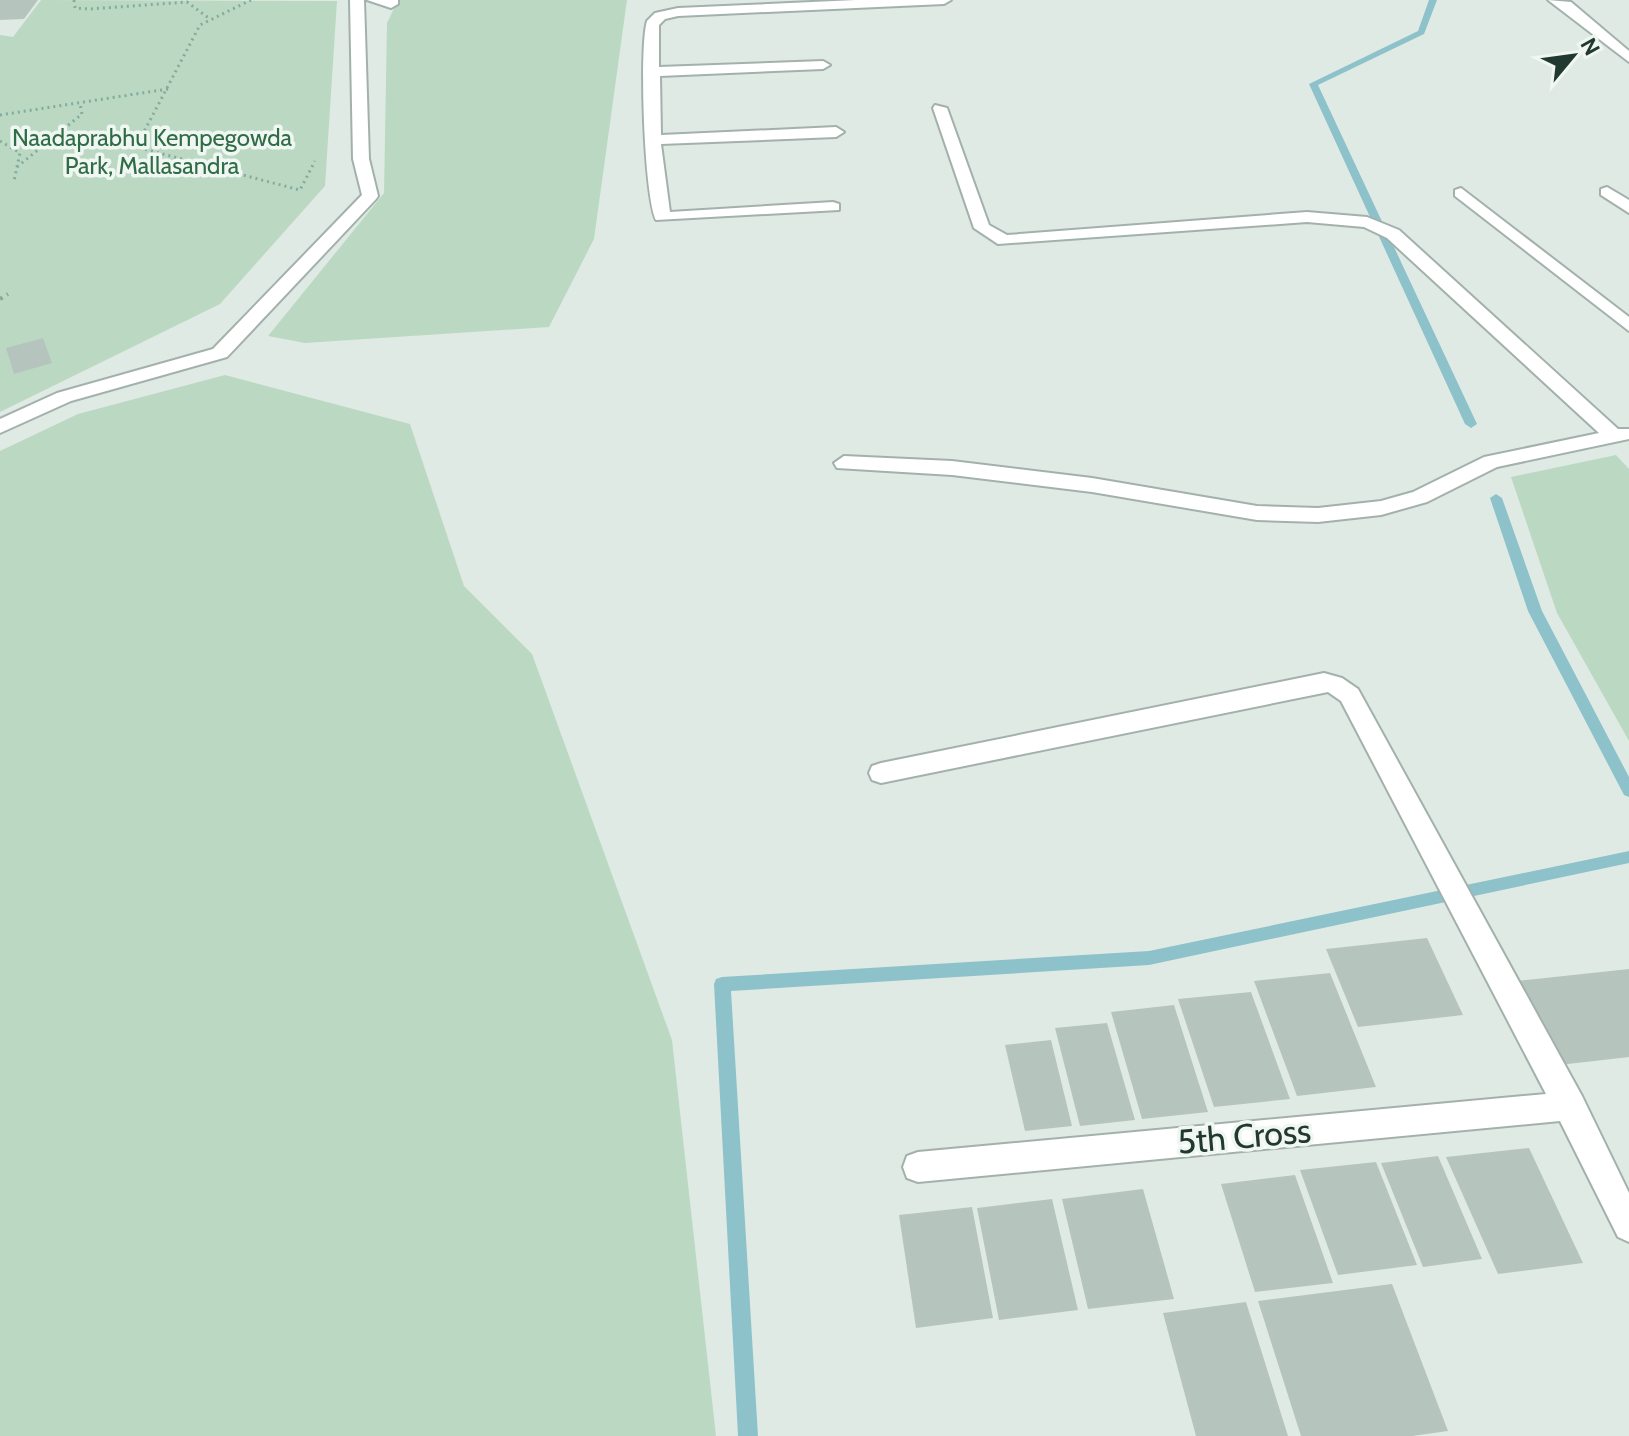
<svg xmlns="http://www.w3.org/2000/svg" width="1629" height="1436" font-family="Cabin,sans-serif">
	<rect width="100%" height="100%" fill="#e0eae5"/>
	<path fill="#bbd9c2" d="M41,0l296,1 -12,185 -105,118 -220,108v-377l13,2z
		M398,0h229l-33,239 -45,88 -244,16 -37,-7 116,-143 3,-170z
		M225,375l185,49 54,162 68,68 140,386 44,396h-716v-985l78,-37z
		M1616,455l13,14v272l-72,-128 -46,-136z"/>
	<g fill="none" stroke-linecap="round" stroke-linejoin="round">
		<path fill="#8dc2cb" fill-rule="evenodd" d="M1429,0h8l-13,34 -106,51 159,339 -6,4 -6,-4 -156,-340 109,-53z
			M1496,494l6,4 40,113 87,166v20l-5,-2 -96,-184 -38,-113z
			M1629,851v12l-480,102 -418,26 27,445h-20l-24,-452 2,-5 6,-2 427,-26z"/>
	</g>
	<path fill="#b6c4be" d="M0,0h38l-14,19 -24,1z
		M43,338l9,25 -38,11 -8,-26z
		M1427,938l36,77 -105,12 -32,-78z
		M1629,969v88l-70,8 -42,-84z
		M1330,973l46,114 -79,9 -43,-115z
		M1251,992l39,107 -76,8 -36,-108z
		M1174,1005l34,107 -66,7 -31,-107z
		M1107,1023l28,97 -55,6 -25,-98z
		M1051,1040l21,86 -47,5 -20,-86z
		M1529,1148l54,115 -85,11 -52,-117z
		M1438,1156l44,103 -59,8 -42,-104z
		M1376,1162l41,103 -79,10 -38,-105z
		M1295,1175l38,108 -78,9 -34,-108z
		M1143,1189l31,110 -86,10 -26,-110z
		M1052,1199l26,111 -79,10 -22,-112z
		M972,1207l21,111 -77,10 -17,-113z
		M1392,1284l56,147 -36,5h-111l-43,-135z
		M1246,1302l42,134h-92l-33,-123z"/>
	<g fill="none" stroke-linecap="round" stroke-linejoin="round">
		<defs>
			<path id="minor" d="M350,0h14l5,159 9,37 -2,3 -149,158 -156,44 -71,32v-14l57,-26 156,-44 149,-154 -9,-36z
				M367,0h31v4l-7,4z
				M856,0h95l-7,4 -266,12 -13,3 -6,6v42l164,-6 7,4 -7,4 -163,7 1,59 175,-8 8,5 -8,5 -175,7 9,68 163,-10 6,2v6l-183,10c-12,-25 -17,-174 -9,-199l8,-8 23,-5z
				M935,105l12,3 42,117 18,10 300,-23 60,5 32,13 219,199h11v10l-132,28 -70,35 -46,13 -63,7 -61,-2 -165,-28 -140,-17 -115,-7 -3,-5 10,-7 108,5 140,17 165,28 61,2 63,-7 32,-9 71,-35 115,-24 -212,-195 -23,-11 -57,-5 -309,22 -24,-16 -41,-120z
				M1607,187l22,13v13l-28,-18v-6z
				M1461,188l168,129v14l-174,-135v-6z
				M1324,673l18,5 16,11 224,407 47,97v49l-11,-5 -58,-116 -642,61 -11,-4 -4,-11 4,-11 11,-4 628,-58 -205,-393 -13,-9 -447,91 -9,-3 -3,-7 3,-7 9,-3z"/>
			<path id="tertiary" d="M1548,0l23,2 58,49v11z"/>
		</defs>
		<use href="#minor" stroke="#a3b1ac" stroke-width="4"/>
		<use href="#tertiary" stroke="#a3b1ac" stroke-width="4"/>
		<path stroke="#83ab9e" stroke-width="3" stroke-dasharray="2 4" stroke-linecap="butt" d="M74,0l1,8 15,1 97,-7 23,17
			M251,0l-51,25 -64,122 164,43 15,-29
			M0,115l168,-26
			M0,141l20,12 -6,28
			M17,167l65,-53 -2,-11"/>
		<path stroke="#83ab9e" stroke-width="4" stroke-dasharray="3 5" stroke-linecap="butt" d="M0,299l8,-5"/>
		<use href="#minor" fill="#fff" fill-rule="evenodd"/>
		<use href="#tertiary" fill="#fff" fill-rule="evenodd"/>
	</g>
	<g text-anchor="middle" stroke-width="7" stroke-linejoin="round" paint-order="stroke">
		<g font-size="24" fill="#306c46" stroke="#f0f7f3">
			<text x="152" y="146">Naadaprabhu Kempegowda<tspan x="152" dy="28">Park, Mallasandra</tspan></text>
		</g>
		<g font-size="34" fill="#223932" stroke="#f0f7f3">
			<text transform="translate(1244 1136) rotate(-5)" y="12">5th Cross</text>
		</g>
	</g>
	<g transform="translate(1573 56) rotate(61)" stroke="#f0f7f3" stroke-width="6" paint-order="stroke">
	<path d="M0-6L14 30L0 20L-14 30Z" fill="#223932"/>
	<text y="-12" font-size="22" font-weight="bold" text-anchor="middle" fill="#223932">N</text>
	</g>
</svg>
